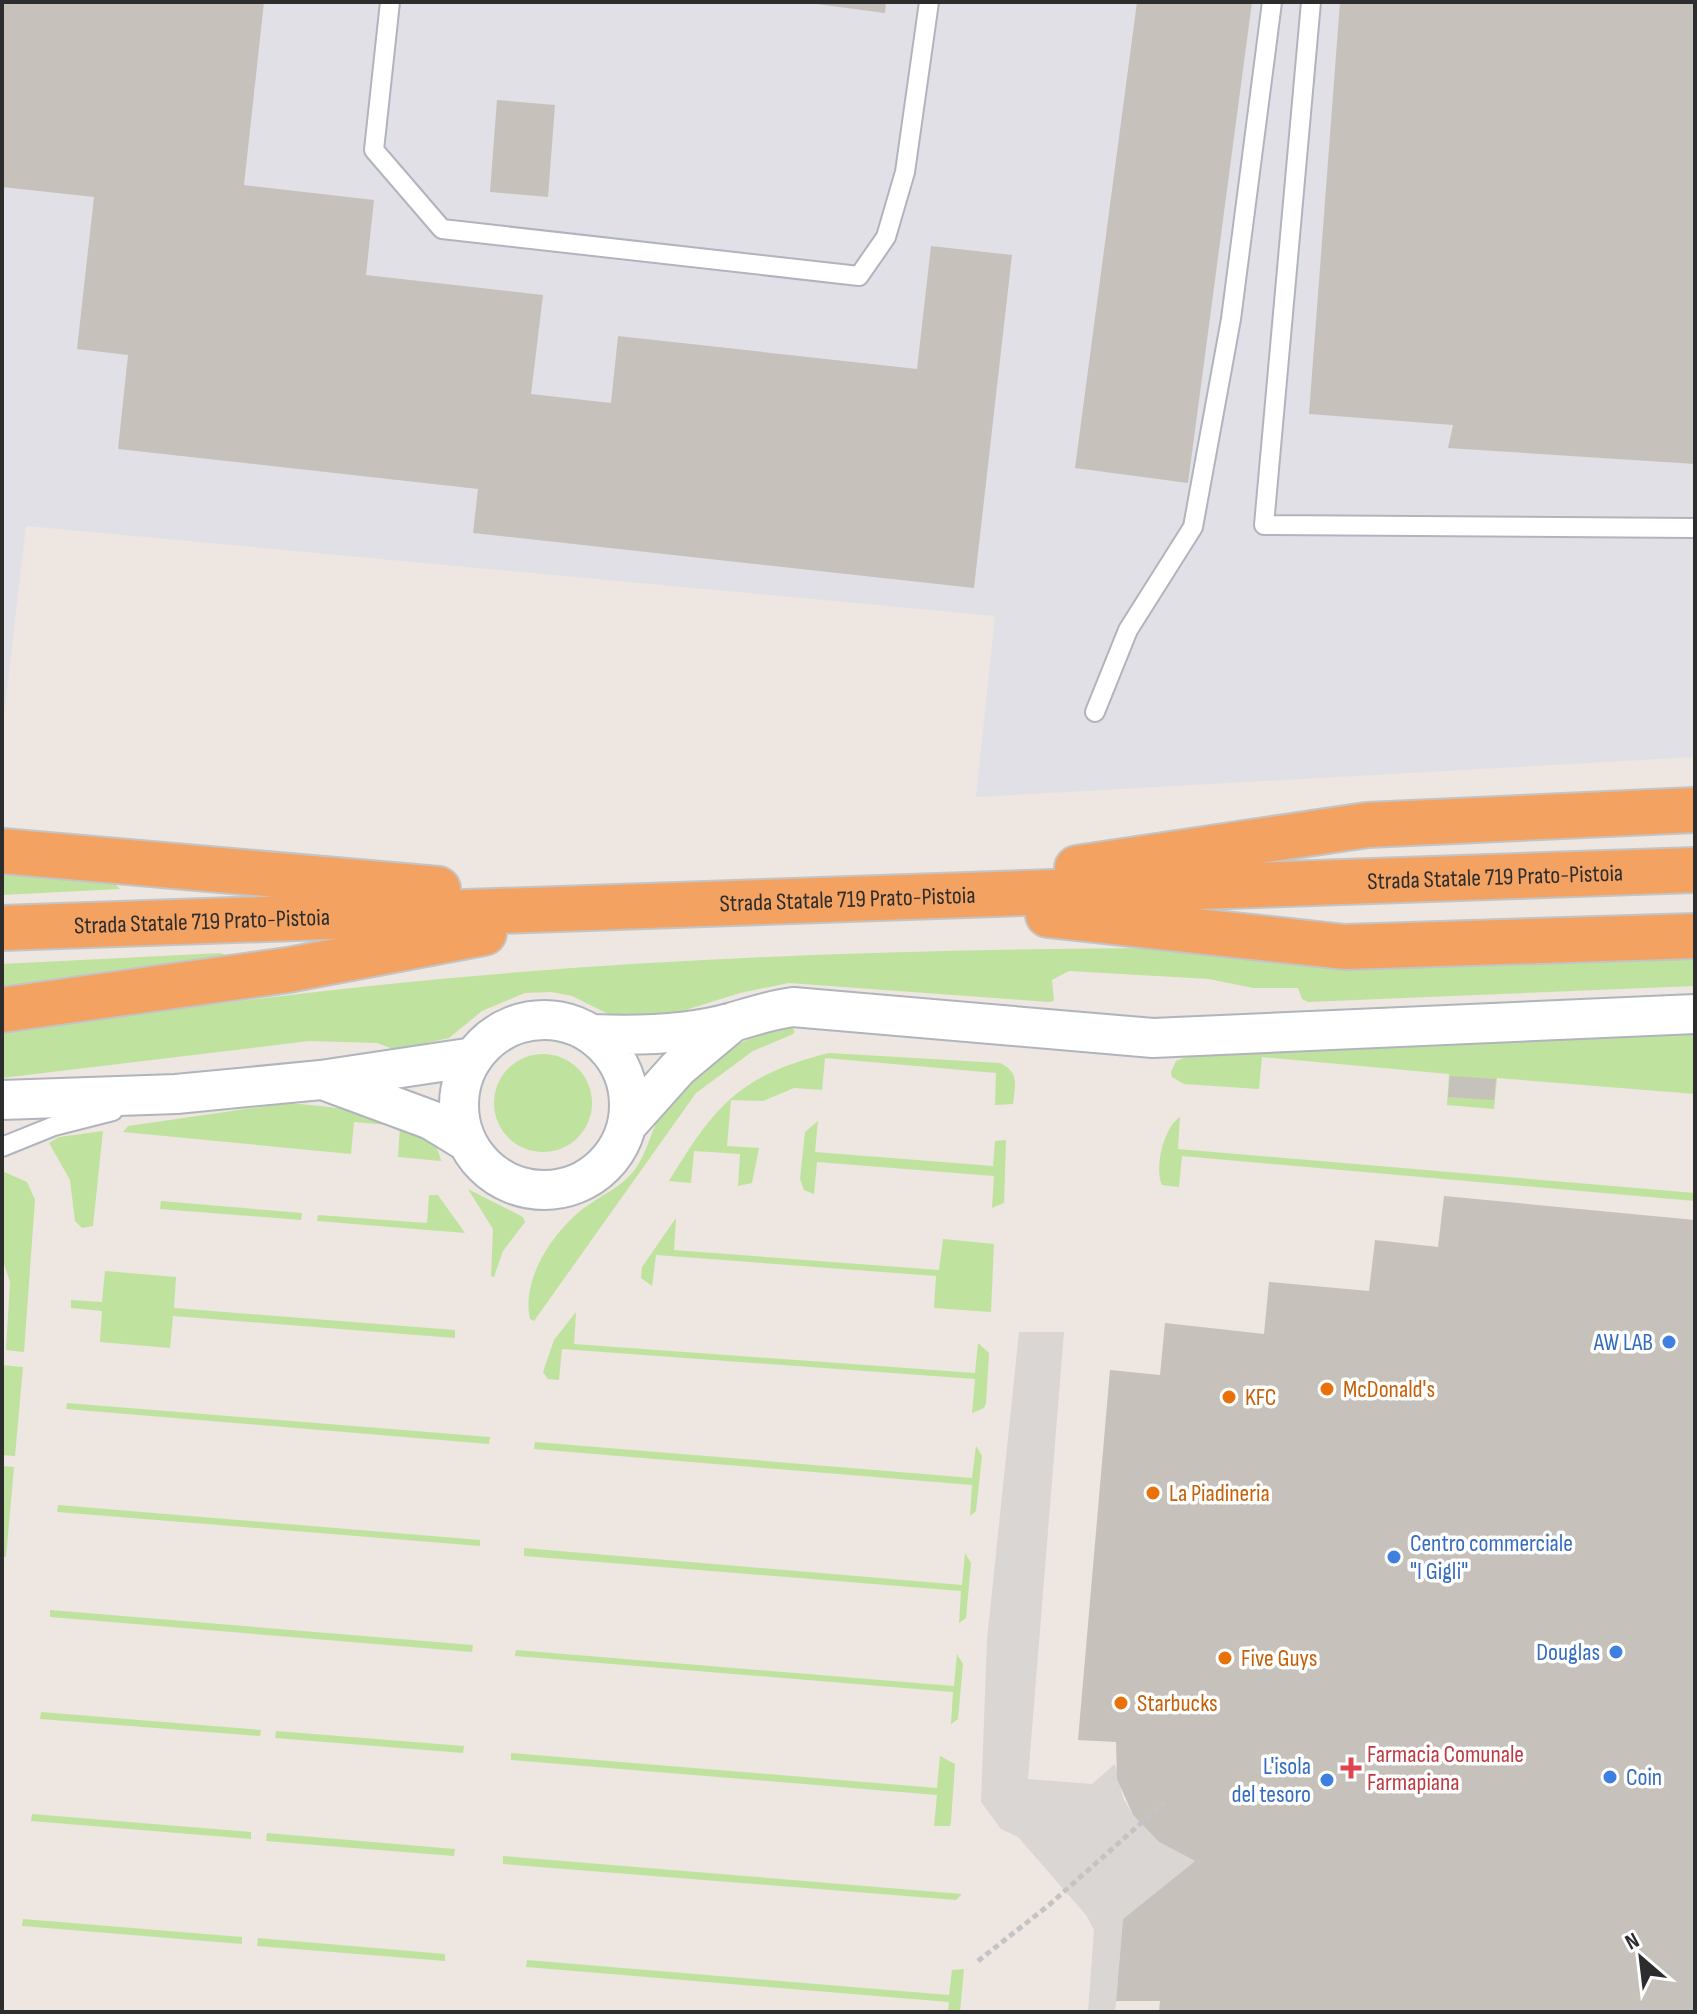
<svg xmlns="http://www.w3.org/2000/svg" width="1697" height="2014" font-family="'Sofia Sans Condensed',sans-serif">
	<rect width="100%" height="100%" fill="#eee6e0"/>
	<path fill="#e1e0e7" d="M2,2h1693v755l-719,40 19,-181 -969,-90 -24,206z"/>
	<path fill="#c0e29f" d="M2,866l108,13 10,10 -118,6z
		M1172,948l523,6v32l-387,16 -6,-3 -4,-11h-45l-44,-9 -140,-8 -17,9 2,21 -5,1 -260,-19 -49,10 -83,26 -35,2 -50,-25 -21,-4 -26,1 -43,18 -33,27 -53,12 -19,-7 -68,-2 -307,37v-50l205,-28 3,5c318,-43 641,-56 962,-57z
		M221,953l8,4 -227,33v-26z
		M792,1026l3,6 -4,3 -38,16 -57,42 -162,228 -4,-2c-9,-41 24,-88 54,-111 17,-13 36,-20 49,-36 17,-21 19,-51 36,-72 27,-34 79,-69 123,-74z
		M1695,1033v61l-198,-16 -3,31 -47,-4 2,-31 -187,-17 -3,32 -75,-5 -12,-7 -1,-5 5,-11 13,-5z
		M829,1053l171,10c20,9 15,23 13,41l-18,1 1,-32 -171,-15 -3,32 -28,-2 -31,13 -32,-1 -4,46 32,2 -7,35 -14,3 2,-32 -46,-3 -3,32 -22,-2c46,-76 71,-106 160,-128z
		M494 1103a49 49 0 1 1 98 0a49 49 0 1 1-98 0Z
		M288,1103c36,3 149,11 153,58l-43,-4 2,-31 -46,-4 -3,32 -228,-22 5,-6z
		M1180,1117l-2,32 517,44v8l-513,-45 -3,31 -17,-2c-8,-17 2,-58 18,-68z
		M818,1121l-3,31 178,14 2,-25 11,-1 -2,63 -12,5 2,-32 -177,-14 -3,32 -10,-4 -4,-11 5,-47z
		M103,1131l-10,95 -11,2 -7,-7 -5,-41 -21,-37 10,-6z
		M2,1171l25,11 8,18 -11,152 -18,-2 4,-68 -8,-24z
		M468,1189l55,28 2,5 -22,29 -9,26 -3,-1 2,-47z
		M429,1195h9l27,38 -148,-12 1,-6 109,8z
		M161,1201l141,12 -1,7 -141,-11z
		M676,1218l-2,32 265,20 4,-31 51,5 -3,68 -57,-4 2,-32 -280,-21 -4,31 -11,-8 1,-11z
		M105,1271l71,6 -2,31 281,22v8l-282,-22 -3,32 -70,-6 2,-31 -31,-3v-8l31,2z
		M576,1312l-2,32 401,29 3,-30 11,10 -3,50 -2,5 -12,5 3,-34 -413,-30 -3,31 -11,-1 -5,-7 11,-32z
		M2,1365l21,2 -8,89 -13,-1z
		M67,1403l423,34 -1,7 -423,-35z
		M535,1442l437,36 4,-32 6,10 -6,55 -6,5 2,-31 -438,-36z
		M2,1466l12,1 -8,90 -4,-1z
		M58,1505l422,35v6l-423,-34z
		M524,1548l438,37 3,-32 6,10 -5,55 -7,5 2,-32 -437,-35z
		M50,1610l423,35 -1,7 -422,-35z
		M516,1650l438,36 3,-32 6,10 -5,55 -7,5 2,-32 -438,-36z
		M41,1712l220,18 -1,6 -220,-17z
		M276,1731l188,15 -1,7 -188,-15z
		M511,1753l426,35 3,-32 15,8 -4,57 -1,5h-16l3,-31 -426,-35z
		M32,1814l219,18v7l-220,-18z
		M267,1833l188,16 -1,7 -188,-15z
		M503,1856l459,38 -6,6 -453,-36z
		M23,1919l219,18v7l-220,-18z
		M258,1938l187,16v7l-188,-15z
		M527,1960l422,35 3,-25 12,-1 -4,43h-12l1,-10 -423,-35z"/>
	<path fill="#dad6d3" d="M1019,1332h45l-36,447 64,5 23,-20 8,34 10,17 26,27 36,19 -72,58 -8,93h-27l6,-82 -8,-15 -68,-78 -17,-8 -20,-27 6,-162z"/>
	<path fill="#c7c1bb" d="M2,2h262l-20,183 130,15 -8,75 177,20 -12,99 80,9 7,-67 299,33 14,-123 81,9 -38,333 -501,-55 5,-44 -360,-40 10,-94 -51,-6 17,-152 -92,-10z
		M801,2h85l-1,11z
		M1137,2h115l-64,481 -113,-15z
		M1340,2h355v462l-247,-16 5,-23 -144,-11z
		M497,100l58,5 -7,92 -58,-5z
		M1450,1076l46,3 -2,21 -46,-3z
		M1444,1196l251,24v792h-536l1,-11h-44l7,-82 72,-58 -36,-19 -26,-27 -16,-36 -1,-37 -38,-2 32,-370 50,5 5,-52 99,11 5,-52 100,9 6,-51 63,7z"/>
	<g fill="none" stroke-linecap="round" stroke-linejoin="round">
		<defs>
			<path id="service" d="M390,2l-16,148 68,79 417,47 27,-39 19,-65 24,-170
				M1311,2l-47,523 431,3
				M1095,712l33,-82 65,-103 38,-208 41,-317
				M2,1147l52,-21 59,-15"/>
			<path id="minor" d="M459 1105a85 85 0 1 1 170 0a85 85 0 1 1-170 0Z
				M592,1034c46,2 96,1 141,-12 20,-6 38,-12 60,-15l360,31 542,-24
				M328,1082l103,38 36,22
				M2,1100l174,-6 145,-14 153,-23
				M627,1125l51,-57 55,-46"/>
			<g id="trunk">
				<path d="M2,851l436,38"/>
				<path d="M1077,868l290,-43 328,-15"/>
				<path d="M1048,915l297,32 350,-11"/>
				<path id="s1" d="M2,928l1693,-58"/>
				<path d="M2,1010l286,-40 196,-37"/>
			</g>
		</defs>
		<use href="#service" stroke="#b0b4bd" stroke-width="22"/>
		<use href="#minor" stroke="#b0b4bd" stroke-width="42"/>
		<use href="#trunk" stroke="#c4c4c4" stroke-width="48"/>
		<path stroke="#c4c4c4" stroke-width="5" stroke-dasharray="6 4" stroke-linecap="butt" d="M978,1961l71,-56 118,-105"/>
		<use href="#service" stroke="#fff" stroke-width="18"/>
		<use href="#minor" stroke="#fff" stroke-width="38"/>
		<use href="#trunk" stroke="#f3a262" stroke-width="44"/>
	</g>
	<g fill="#3f7fe0" stroke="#fff" stroke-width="3">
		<circle cx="1669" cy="1342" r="8"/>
		<circle cx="1394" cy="1557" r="8"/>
		<circle cx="1616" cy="1652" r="8"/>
		<circle cx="1610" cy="1777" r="8"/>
		<circle cx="1327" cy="1780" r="8"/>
	</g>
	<g fill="#e8710a" stroke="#fff" stroke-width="3">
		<circle cx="1327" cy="1389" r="8"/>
		<circle cx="1229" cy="1397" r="8"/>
		<circle cx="1153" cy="1493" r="8"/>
		<circle cx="1225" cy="1658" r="8"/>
		<circle cx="1121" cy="1703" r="8"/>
	</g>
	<path fill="#e0444e" stroke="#fff" stroke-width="3" d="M1347 1756h8v8h8v8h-8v8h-8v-8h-8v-8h8z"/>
	<g text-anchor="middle" stroke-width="7" stroke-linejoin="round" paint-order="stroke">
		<g font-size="24" fill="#2d2d2d" stroke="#fff">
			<text dy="8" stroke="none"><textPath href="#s1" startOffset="1494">Strada Statale 719 Prato-Pistoia</textPath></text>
			<text dy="8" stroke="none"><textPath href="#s1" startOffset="846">Strada Statale 719 Prato-Pistoia</textPath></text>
			<text dy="8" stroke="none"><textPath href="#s1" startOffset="200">Strada Statale 719 Prato-Pistoia</textPath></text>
		</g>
		<g font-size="24" fill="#366cbe" stroke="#fff" text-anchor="end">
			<text x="1653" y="1350">AW LAB</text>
			<text x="1410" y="1551" text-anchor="start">Centro commerciale<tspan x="1410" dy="28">"I Gigli"</tspan></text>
			<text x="1600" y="1660">Douglas</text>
			<text x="1311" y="1774">L'isola<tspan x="1311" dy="28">del tesoro</tspan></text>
			<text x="1626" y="1785" text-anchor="start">Coin</text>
		</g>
		<g font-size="24" fill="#c56008" stroke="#fff" text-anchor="start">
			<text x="1343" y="1397">McDonald's</text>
			<text x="1245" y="1405">KFC</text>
			<text x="1169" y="1501">La Piadineria</text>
			<text x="1241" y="1666">Five Guys</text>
			<text x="1137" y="1711">Starbucks</text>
		</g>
		<g font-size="24" fill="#be3a42" stroke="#fff" text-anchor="start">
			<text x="1367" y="1762">Farmacia Comunale<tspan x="1367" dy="28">Farmapiana</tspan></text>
		</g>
	</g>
	<rect width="1697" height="2014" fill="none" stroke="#2d2d2d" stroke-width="8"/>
	<g transform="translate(1641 1958) rotate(332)" stroke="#ffffff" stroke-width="6" paint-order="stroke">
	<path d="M0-6L14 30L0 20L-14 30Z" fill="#2d2d2d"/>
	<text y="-12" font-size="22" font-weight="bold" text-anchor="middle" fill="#2d2d2d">N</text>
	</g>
</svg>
